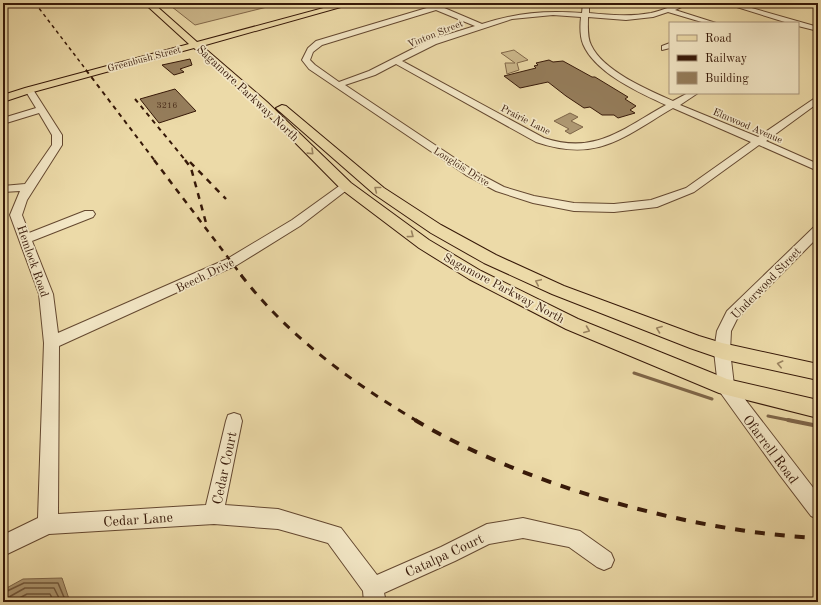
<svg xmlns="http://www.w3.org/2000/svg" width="821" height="605" font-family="'Old Standard TT',serif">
	<rect width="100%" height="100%" fill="#ecdaa8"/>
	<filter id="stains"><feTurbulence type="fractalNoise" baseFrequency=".005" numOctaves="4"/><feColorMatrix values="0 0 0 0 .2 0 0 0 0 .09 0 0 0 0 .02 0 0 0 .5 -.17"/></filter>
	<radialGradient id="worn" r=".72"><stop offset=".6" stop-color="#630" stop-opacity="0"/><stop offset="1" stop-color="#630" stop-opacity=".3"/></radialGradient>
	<path fill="#cdb98d" stroke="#82684a" d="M167,3h116l-88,22z
		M514,50l14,10 -11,3 2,7 -12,4 -2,-11h10l-14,-10z"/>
	<path fill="#ae9872" stroke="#7e6548" d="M570,113l8,4 -7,4 12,6 -13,7 -5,-3 4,-2 -15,-8z
		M62,578l8,24h-67v-12l20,-11z"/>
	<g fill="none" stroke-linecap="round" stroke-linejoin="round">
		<path stroke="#72583d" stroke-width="1.5" d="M3,593l21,-10h34l8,19
			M3,598l6,-1 16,-9h29l7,14
			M12,602l15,-8h23l4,8"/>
		<path stroke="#7e6548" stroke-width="3" d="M634,373l78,26
			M768,416l25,5"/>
		<path stroke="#7e6548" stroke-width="4" d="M788,420l30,6"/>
	</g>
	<path fill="#957d5b" stroke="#361808" d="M190,59l2,6 -12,4 4,3 -10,3 -12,-10z
		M549,60l4,2 10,-1 29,16h3l33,20 -3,2 11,7 -6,4 5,3 -17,5 -4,-3h-12l-12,-8 -6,1 -18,-12 -18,-14 -28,6 -16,-12 32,-8 -2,-2 4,-1 -2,-2z
		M175,89l21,22 -37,12 -19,-24z"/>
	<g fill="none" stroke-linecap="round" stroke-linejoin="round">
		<defs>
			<path id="minor" d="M443,3h10l-11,4 40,17c35,-11 62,-14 100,-11l1,-10h6v10c20,2 41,4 62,0 14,-3 25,-10 39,-10l-15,7 41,13h-11l-37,-11 -15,5 -27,3 -38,-3c0,10 -1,20 3,28 12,26 57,45 82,56l15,-8h10l-18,12 78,32 60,-41v7l-52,38 52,23v7l-59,-26 -65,47 -37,15 -43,5 -40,-1 -41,-8 -37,-12 -30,-16 -157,-106 -7,-9 6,-12 8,-7 114,-34 1,-2zM436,10l39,16 -45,14 -61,31 -30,11 -24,-17 -5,-5 3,-8 9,-7zM553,15l28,2c-1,9 -1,19 2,27 12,29 57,49 83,61 -44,24 -70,50 -122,33l-142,-77 34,-17 76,-25zM396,64l140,78c62,21 87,-5 137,-34l78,34 -65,46 -35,12 -37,4 -40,-1 -40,-7 -30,-9 -30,-16 -129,-86 30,-10z
				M724,3h10l84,24v4l-20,-5v-3h-10z
				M670,43v5l-8,2v-4z
				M29,87l3,1 30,47v10l-35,55 -5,15 7,18 56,-22h8l2,3 -2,3 -61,24 21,53 5,39 169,-74 65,-39 50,-36 4,-1 6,3 -52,40 -63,39 -178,81 -1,168 148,-9 20,-84 2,-6 6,-2 6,2 2,6 -17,84 53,4 63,19 36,47 64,-28 46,-23 36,-6 57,13 31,22 3,7 -3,7 -7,3 -7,-3 -28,-20 -46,-9 -34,6 -34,17 -71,32 2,9h-22l-1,-11 -35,-48 -50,-14 -64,-5 -165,10 -46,22v-21l35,-17 6,-175 -5,-49 -29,-79 10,-24 -17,1v-6l22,-2 27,-39v-10l-13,-22 -36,11v-6l33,-10 -11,-18z
				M818,226v11l-81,82 -6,12 -1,20 4,34 84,109v25l-7,-3 -32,-42 -59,-82 -2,-5 -4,-36 3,-20 10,-20 87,-84z"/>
			<path id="major" d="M144,3h9l44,39 145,-39h13l-153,43 65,56 84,81 78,57 52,31 97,48 149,60 91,21v18l-99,-25 -153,-64 -97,-50 -50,-31 -78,-59 -82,-83 -65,-58 -161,44 -30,10v-7l22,-7 164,-44z
				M282,105l4,1 98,82 57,37 55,30 68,31 135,50 23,7 96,21v16l-96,-21 -32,-11 -138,-54 -68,-31 -53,-30 -57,-39 -96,-84 -2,-2z"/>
		</defs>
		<use href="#minor" stroke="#644830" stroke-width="2"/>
		<use href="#major" stroke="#361808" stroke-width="2"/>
		<use href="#minor" fill="#f3e7c6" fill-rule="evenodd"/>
		<use href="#major" fill="#ecdaa8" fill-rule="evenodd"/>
		<path stroke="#361808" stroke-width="1.5" stroke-dasharray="3.5 3.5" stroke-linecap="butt" d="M35,3l52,68"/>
		<path stroke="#361808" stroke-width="2" stroke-dasharray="4.5 4.5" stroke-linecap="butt" d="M86,70l69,91
			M135,99l51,62"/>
		<path stroke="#361808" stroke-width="2.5" stroke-dasharray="6 6" stroke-linecap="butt" d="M154,160l88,116
			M185,160l6,8 15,55
			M190,162l36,37"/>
		<path stroke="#361808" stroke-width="3" stroke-dasharray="8 8" stroke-linecap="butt" d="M241,275c47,61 110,107 176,146"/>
		<path stroke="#361808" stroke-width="4" stroke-dasharray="10 10" stroke-linecap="butt" d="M415,420c109,65 276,112 403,118"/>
	</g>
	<defs><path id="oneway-chevron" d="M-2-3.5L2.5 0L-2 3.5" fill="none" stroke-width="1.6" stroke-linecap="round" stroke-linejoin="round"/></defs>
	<g stroke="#9a8360">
		<use href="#oneway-chevron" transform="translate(311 152) rotate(44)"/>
		<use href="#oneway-chevron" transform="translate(377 189) rotate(-142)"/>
		<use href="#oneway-chevron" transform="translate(411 235) rotate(37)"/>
		<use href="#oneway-chevron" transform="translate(538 282) rotate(-155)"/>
		<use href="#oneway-chevron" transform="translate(659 329) rotate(-159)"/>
		<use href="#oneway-chevron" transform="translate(587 330) rotate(22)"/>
		<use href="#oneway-chevron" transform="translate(780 364) rotate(-167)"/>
	</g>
	<g text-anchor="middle" stroke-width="3.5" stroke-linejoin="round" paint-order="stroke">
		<g font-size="9" fill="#4e311d">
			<text x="167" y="108">3216</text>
		</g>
		<g font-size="10" fill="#361808" stroke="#f3e7c6">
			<text transform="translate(435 33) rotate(-22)" y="4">Vinton Street</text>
			<text transform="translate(144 58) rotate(-15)" y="4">Greenbush Street</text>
			<text transform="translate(526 119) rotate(27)" y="4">Prairie Lane</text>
			<text transform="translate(748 125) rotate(23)" y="4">Elmwood Avenue</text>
			<text transform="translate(462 166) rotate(32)" y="4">Longlois Drive</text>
		</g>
		<g font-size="12" fill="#361808" stroke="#f3e7c6">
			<text transform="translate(248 93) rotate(43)" y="4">Sagamore Parkway North</text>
			<text transform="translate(33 261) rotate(71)" y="4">Hemlock Road</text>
			<text transform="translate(205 275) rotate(-26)" y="4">Beech Drive</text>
			<text transform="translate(766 283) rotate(-46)" y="4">Underwood Street</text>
			<text transform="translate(504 288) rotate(28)" y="4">Sagamore Parkway North</text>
		</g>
		<g font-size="14" fill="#361808" stroke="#f3e7c6">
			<text transform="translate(771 449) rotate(53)" y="5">Ofarrell Road</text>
			<text transform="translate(224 468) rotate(-78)" y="5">Cedar Court</text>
			<text transform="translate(138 519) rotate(-4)" y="5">Cedar Lane</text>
			<text transform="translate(444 555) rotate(-25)" y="5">Catalpa Court</text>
		</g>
	</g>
	<rect width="821" height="605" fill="none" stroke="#ecdaa8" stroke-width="16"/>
	<rect x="4" y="4" width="813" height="597" fill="none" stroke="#361808" stroke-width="2"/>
	<rect x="8" y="8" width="805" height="589" fill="none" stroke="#361808"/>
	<rect x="669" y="22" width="130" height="72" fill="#f3e7c6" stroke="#a7947a"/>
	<rect x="677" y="35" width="20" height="6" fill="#ecdaa8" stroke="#a7947a"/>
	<text x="705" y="42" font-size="12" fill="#361808">Road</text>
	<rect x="677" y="55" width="20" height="6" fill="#361808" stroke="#a7947a"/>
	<text x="705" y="62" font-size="12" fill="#361808">Railway</text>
	<rect x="677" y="72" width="20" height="12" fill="#957d5b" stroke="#a7947a"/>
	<text x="705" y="82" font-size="12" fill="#361808">Building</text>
	<rect width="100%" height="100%" filter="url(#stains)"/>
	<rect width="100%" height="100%" fill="url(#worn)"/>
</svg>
